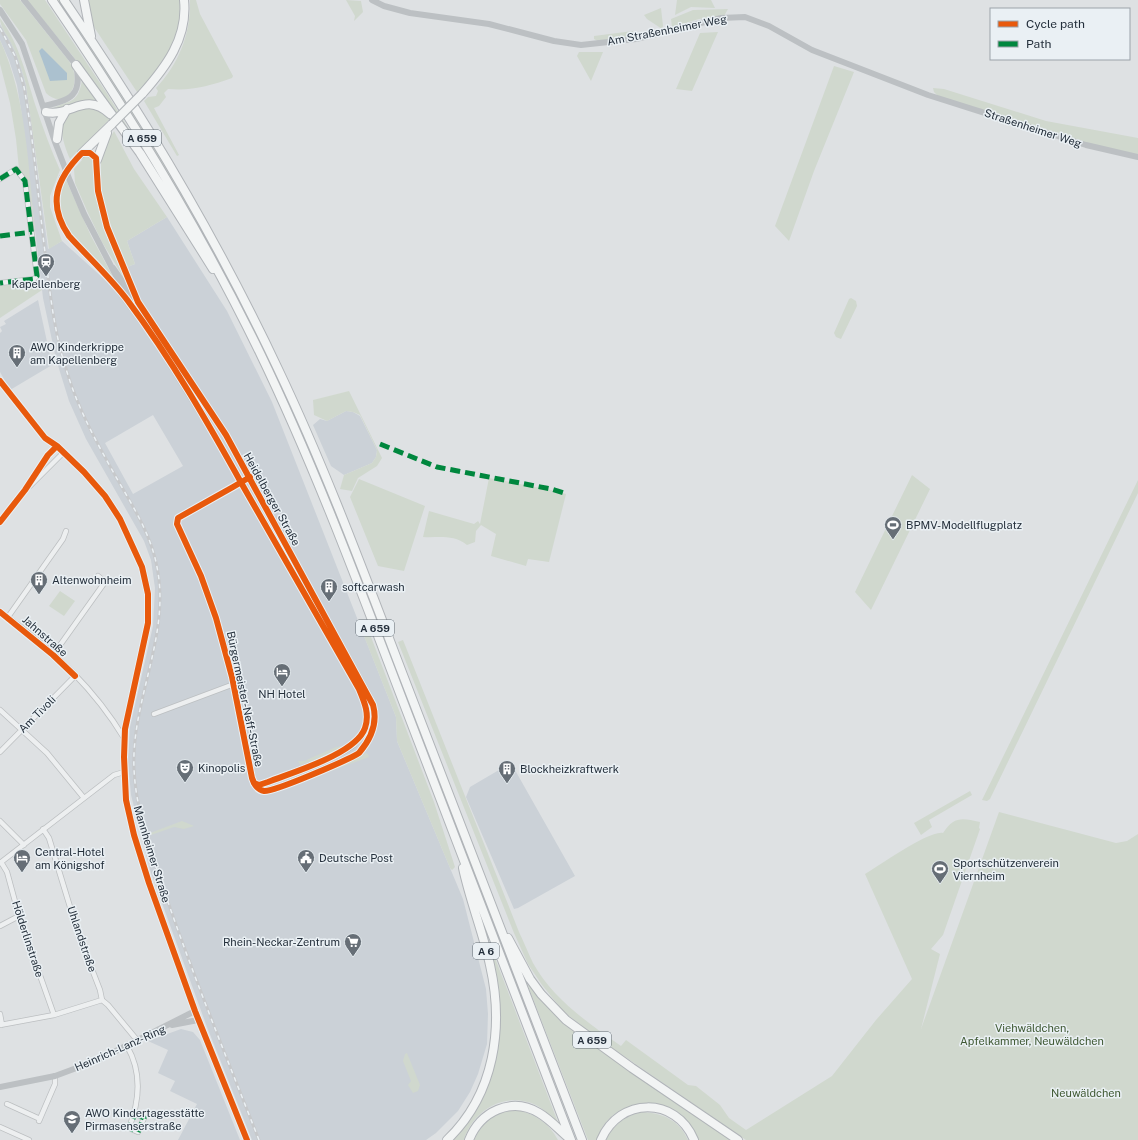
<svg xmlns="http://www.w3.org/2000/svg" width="1138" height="1140" font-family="'Public Sans',sans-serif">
	<rect width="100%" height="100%" fill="#dee1e3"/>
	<path fill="#cbd1d7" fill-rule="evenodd" d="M0,24l11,18 9,21 6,22 22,164 14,-8 41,37 18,19 16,-8 -10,-22 8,-3 -8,-23 40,-24 60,94 45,91 124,315 1,24 66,158 23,90 2,25 -1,30 -9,30 -8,18 -12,19 -22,22 -10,7h-174l-45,-113 -57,-157 -19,-75 -3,-33 2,-35 23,-101 2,-38 -4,-28 -7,-19 -58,-102 -17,-38 -13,-42 -13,-61 -22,-188 -4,-25 -8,-25 -9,-20zM153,415l30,51 -50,28 -28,-51z
		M38,300l14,65 -42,25 -10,-18v-39l2,-2 -2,-4 6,-3 -2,-3z
		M346,411l7,1 7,4 17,34 -1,7 -4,6 -28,12 -13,-9 -18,-41 7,-6 7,2z
		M511,763l64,113 -57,32 -4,1 -48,-112 4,-10z
		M181,1029l12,3 7,8 40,100h-62l19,-36 -27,-13 5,-10 -17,-8 10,-23 -20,-9z"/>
	<path fill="#d0d8ce" d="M0,0h20l49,61c16,24 -5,50 -23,32l-20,-53 -26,-36z
		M27,0h18l63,95 46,75 -82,-115z
		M56,0h4c81,117 153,240 214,368 41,86 75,176 109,265h-2c-34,-89 -68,-176 -108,-262 -61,-130 -135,-253 -217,-371z
		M87,0h94l1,10 -5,25 -14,28 -16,20 -10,9 -43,-65 -5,-11z
		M190,0h6l4,14 33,62 -1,2c-23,8 -39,13 -64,11l-4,4 2,4 -7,9 -5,2 25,47 -2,1 -33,-55 4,-4 8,-1 2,-5 -2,-3c23,-24 35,-55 34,-88z
		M346,0l15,1 2,11 -9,9 1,-5z
		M677,0h34l4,8 -24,-1 -16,8z
		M661,8l2,18 -1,3 -15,-10 -3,-4z
		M728,9l-4,7 -25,3 -27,8 -1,-8 22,-9z
		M0,18c20,26 26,58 36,89 7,21 15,43 24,63l-10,26v11l12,34 -13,8 -23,-164c-4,-15 -8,-28 -15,-42 -4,-9 -11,-15 -11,-25z
		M633,31v6l-33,5 -6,-3v-3z
		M718,32l-26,59 -16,-2 24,-56z
		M0,40c27,59 28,127 35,191h-2l-6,-51 -8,-11 -3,-30 -6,-36 -10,-39z
		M579,52h24l-12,29 -14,-25z
		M834,66l20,6 -40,99 -25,70 -14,-15z
		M82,80l16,21h-16l-27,9 -3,-1c17,-10 26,-4 30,-29z
		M933,88l11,1 102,32 92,17v17l-53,-12 -147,-47 -4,-4z
		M88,107l12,3 10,9 -40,40c-6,-13 -16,-41 2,-49 5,-2 11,-2 16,-3z
		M114,131l20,38 33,48 -40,24 8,23 -8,3c-12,-32 -31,-70 -26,-105 1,-11 7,-21 13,-31z
		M87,155l6,4 1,12 19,77 15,37 -26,-43 -14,-29 -13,-30 -1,-14 8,-9 -1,-2z
		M66,180l25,56 27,50c-26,-31 -75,-64 -52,-106z
		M40,282l2,8 -42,28v-32z
		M851,298l5,3 1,5 -16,33 -5,-2 -2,-4 15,-34z
		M349,391l33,67 -5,8 -19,12 -6,13 -12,-2 4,-14 28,-12 4,-6 1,-7 -17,-35 -7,-3 -7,-1 -19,10 -13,-6 -1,-15z
		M912,475l18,14 -59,121 -16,-18z
		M489,478l62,12 15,4 -17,68 -21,-3 -2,7 -35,-10 5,-22 -15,-9 -5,6 -1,11 -8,3c-14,-11 -28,-7 -44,-8l6,-26 45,13 4,-3 2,3z
		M359,479l66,27 -21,65 -26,-5 -28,-69z
		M1138,480v13l-148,306 -3,2 -5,-1z
		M60,591l15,10 -11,15 -15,-10z
		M365,627l3,2 66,173 21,65 -3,3 -2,-2 -53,-127 -1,-24 -34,-86z
		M403,640l116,292c5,10 9,21 14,31 20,36 55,60 88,83l5,-6 62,45 8,1 24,19 9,13 17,12 86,-54 44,-56 36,-41 -47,-105c14,-8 64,-44 78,-41 11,-17 19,-15 37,-11l-1,6 1,1 -37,106 -12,14 9,5 -19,75 78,-217 117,31 11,-2 11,-7v306h-392l-147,-101 -35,-27 -22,-27 -14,-21 -14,-31 -116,-291z
		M341,746v2c-13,6 -27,13 -41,17l-2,-4h6l32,-14z
		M366,753l2,1 1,3 -49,18v-3z
		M970,791l2,4 -43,25 3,7 -11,8 -7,-12z
		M182,821l12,5 -10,3 -10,-2 -23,8 -1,-2z
		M482,924l77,201c-7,-7 -15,-16 -23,-20 -31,-14 -63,5 -72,35h-13l45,-83 3,-26z
		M523,973l24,32 186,135h-35c-16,-47 -87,-49 -101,0h-9z
		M407,1053l13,32 -2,6 -5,2 -5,-8 3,-4 -8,-20 2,-7z
		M517,1110c18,4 32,13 41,30h-84c9,-19 22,-29 43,-30z
		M642,1112c21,1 37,8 46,28h-82c8,-16 19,-24 36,-28z"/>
	<path fill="#abc1cf" d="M42,48l25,25v7l-17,1 -11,-30z"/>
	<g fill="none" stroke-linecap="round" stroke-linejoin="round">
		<defs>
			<path id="street" d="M0,179l16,-10 9,12 12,95 -3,3 -34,4
				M250,477l-72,41 -1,6 24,52 15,42 16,59 22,106 5,6 12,1 83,-34c14,-10 21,-25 21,-42
				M30,486l34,-34
				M0,522l25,-32 23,-35 9,-9
				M0,612c48,33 94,76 124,126
				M8,617l55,-78 3,-8
				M53,655l52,-73 -7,-6
				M0,710l47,43 37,45
				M154,714l80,-30
				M0,752l75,-76
				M254,783l9,1 82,-33 9,-6 11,-17
				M0,821l24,24
				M43,829l6,9 29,95 22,57 2,10 6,5 29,35
				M1,862l6,10 12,44 35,99
				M0,863l114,-88 10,-3
				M0,926l19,-10
				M0,1014l2,11
				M0,1025l54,-10 48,-15
				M127,1046c15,26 13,54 2,82l9,4 6,-14 -9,-4
				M7,1104l33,15
				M39,1121l16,-37v-8
				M0,1127l29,13"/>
			<path id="highway" d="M52,0c77,113 148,230 208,353 55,114 99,233 144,351 56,145 111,291 167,436
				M64,0c81,118 154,241 215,371 47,99 85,202 124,304 59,155 118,310 179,465
				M84,0l7,36
				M76,65l64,88 73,116
				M142,94c24,-27 46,-56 42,-94
				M46,112c26,5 38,-21 64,2
				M57,139l2,-16 8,-14
				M82,153l30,-29
				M97,160l10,-27
				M508,938l22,41 11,15 25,26 66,48 106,72
				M447,1140c48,-46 57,-113 43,-175 -7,-33 -20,-64 -27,-97
				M469,1140c11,-28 42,-44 70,-27 12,7 21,18 31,26
				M601,1140c18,-43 75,-44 93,0"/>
		</defs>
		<use href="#street" stroke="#bcbfc1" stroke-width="6"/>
		<use href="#highway" stroke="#b0b4b8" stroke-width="10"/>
		<use href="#street" stroke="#edeff0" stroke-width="4.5"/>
		<path stroke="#bcc0c3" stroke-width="6" d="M24,0l52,65c7,31 -6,35 -32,41
			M372,0l12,6 26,7 79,11 65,17 27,4 55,-6 85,-21 24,-1 24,9 43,24 116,45 158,50 52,12
			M0,10l22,34 33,98 15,39 14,33 41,79
			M75,160l10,-7 7,2 4,3 1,23 3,22 7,24 26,62
			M62,177c-9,21 -6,41 7,59l46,50 38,51 64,103 142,249 8,24 -2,15
			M113,268l46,65 67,102 144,262 5,17
			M0,381l45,57 12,8 27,26 21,24 15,23 22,48 6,27v29l-23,106 -1,28 2,43 8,35 15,48 46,128 52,129
			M172,1025l26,-5
			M0,1087l55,-11 43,-16 97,-49"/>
		<use href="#highway" stroke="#f2f4f4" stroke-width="8"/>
		<defs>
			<path id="rail" d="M0,28l15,28 9,31c10,55 14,110 21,165 5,41 9,81 22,120 11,37 30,71 49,105 16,28 35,57 41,90 14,69 -26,133 -23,202 2,46 20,90 34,133 28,81 60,159 91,238"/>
		</defs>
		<use href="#rail" stroke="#c7c9cb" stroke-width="3"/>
		<use href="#rail" stroke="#eaf0f4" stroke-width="1.5" stroke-dasharray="4.5" stroke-linecap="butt"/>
		<defs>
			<path id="highway-bridge" d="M112,124l30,-30"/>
		</defs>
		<use href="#highway-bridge" stroke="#b0b4b8" stroke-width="10" stroke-linecap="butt"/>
		<path stroke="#bcc0c3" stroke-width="6" d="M62,177l13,-17"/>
		<use href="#highway-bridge" stroke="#f2f4f4" stroke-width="8"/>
		<path stroke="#00873e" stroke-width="5" stroke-dasharray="10 5" stroke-linecap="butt" d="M0,179l16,-10 9,12 12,95 -3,3 -34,4
			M0,236l32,-4
			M380,444l57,23 114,22 16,5
			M135,1114l9,4 -6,14 -9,-4z"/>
		<defs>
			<path id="cycleway" d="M0,381l45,57 12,8 27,26 21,24 15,23 22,48 6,27v29l-23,106 -1,28 2,43 8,35 15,48 46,128 52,129
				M250,477l-17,10 -55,31 -1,6 24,52 15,42 16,59 20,101c2,6 5,12 12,13 10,1 84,-31 95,-38 12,-14 19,-30 14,-48l-147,-270 -88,-133 -31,-75 -9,-36 -2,-33 -6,-5h-8c-26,26 -35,51 -13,83 20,22 42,42 59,65 44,59 80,122 115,185 39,68 77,136 116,203 5,12 11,25 6,39 -9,26 -72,44 -97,54l-9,3 -5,-2
				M0,522l25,-32 23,-35 9,-9
				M0,612l53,43 22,21"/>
		</defs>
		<use href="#cycleway" stroke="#eaf0f4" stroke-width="8"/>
		<use href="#cycleway" stroke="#e8590c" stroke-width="6"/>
	</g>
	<defs>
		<symbol id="station-pin" viewBox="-11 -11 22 30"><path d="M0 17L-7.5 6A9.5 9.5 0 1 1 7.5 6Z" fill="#666e76" stroke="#eaf0f4"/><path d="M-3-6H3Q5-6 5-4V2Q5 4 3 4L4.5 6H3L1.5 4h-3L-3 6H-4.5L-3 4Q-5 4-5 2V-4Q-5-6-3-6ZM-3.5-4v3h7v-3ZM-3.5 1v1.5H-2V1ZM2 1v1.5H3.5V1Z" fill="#fff"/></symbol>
		<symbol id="building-pin" viewBox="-11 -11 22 30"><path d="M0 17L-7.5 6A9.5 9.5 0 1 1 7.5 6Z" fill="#666e76" stroke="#eaf0f4"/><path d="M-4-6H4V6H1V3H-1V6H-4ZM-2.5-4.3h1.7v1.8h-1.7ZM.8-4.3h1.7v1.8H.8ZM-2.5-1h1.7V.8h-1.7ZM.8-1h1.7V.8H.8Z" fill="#fff"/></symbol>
		<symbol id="stadium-pin" viewBox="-11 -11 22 30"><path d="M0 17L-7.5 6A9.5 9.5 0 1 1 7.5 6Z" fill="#666e76" stroke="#eaf0f4"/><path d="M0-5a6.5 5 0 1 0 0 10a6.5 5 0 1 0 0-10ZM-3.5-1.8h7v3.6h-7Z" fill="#fff"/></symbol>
		<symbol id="hotel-pin" viewBox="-11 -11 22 30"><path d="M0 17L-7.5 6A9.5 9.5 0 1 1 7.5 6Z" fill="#666e76" stroke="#eaf0f4"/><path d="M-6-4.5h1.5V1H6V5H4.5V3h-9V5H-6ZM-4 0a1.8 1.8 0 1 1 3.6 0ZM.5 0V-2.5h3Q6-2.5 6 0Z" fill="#fff"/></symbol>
		<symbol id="theatre-pin" viewBox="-11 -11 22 30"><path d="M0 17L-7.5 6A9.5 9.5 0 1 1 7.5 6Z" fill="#666e76" stroke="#eaf0f4"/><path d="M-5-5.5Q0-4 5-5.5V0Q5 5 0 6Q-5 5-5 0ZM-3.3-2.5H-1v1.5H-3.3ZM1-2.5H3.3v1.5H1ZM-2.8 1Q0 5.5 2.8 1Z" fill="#fff"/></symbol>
		<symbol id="civic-pin" viewBox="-11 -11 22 30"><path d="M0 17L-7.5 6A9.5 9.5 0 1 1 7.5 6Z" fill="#666e76" stroke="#eaf0f4"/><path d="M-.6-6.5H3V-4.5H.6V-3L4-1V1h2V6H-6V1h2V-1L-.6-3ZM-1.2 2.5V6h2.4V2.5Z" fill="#fff"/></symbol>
		<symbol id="supermarket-pin" viewBox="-11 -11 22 30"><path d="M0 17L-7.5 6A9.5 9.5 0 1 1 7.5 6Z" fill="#666e76" stroke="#eaf0f4"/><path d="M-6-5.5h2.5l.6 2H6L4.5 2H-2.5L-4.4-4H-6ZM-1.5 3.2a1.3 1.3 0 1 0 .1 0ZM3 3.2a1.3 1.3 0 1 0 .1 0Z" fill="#fff"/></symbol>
		<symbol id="school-pin" viewBox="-11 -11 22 30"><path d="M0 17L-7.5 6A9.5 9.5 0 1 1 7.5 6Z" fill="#666e76" stroke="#eaf0f4"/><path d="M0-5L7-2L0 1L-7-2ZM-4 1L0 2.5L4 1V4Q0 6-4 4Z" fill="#fff"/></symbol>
	</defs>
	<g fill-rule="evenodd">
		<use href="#station-pin" x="36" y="252" width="20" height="27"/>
		<use href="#building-pin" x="7" y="343" width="20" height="27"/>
		<use href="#stadium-pin" x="883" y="515" width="20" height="27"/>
		<use href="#building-pin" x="29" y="570" width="20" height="27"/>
		<use href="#building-pin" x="319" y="577" width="20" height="27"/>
		<use href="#hotel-pin" x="272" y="662" width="20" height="27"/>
		<use href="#theatre-pin" x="175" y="758" width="20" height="27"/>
		<use href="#building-pin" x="497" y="759" width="20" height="27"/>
		<use href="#hotel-pin" x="12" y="848" width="20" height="27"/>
		<use href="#civic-pin" x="296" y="848" width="20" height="27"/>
		<use href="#stadium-pin" x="930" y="859" width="20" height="27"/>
		<use href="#supermarket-pin" x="343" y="932" width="20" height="27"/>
		<use href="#school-pin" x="62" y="1109" width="20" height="27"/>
	</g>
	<g text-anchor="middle" stroke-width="3" stroke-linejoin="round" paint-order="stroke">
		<g fill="#eaf0f4" stroke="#606a73" stroke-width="1">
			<rect x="123" y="130" width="38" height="16" rx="3"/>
			<rect x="356" y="620" width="38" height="16" rx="3"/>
			<rect x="473" y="943" width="26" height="16" rx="3"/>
			<rect x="573" y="1032" width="38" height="16" rx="3"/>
		</g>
		<g font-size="10" font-weight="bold" fill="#25303c">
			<text x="142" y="142">A 659</text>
			<text x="375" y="632">A 659</text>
			<text x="486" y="955">A 6</text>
			<text x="592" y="1044">A 659</text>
		</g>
		<g font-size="11" fill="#25303c" stroke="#eaf0f4">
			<text transform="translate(667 30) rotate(-11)" y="4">Am Straßenheimer Weg</text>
			<text transform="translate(1033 128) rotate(18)" y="4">Straßenheimer Weg</text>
			<text transform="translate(272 499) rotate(61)" y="4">Heidelberger Straße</text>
			<text transform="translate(45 636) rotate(41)" y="4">Jahnstraße</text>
			<text transform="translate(245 699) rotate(78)" y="4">Bürgermeister-Neff-Straße</text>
			<text transform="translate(37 714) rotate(-45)" y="4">Am Tivoli</text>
			<text transform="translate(152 854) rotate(73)" y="4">Mannheimer Straße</text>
			<text transform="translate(28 939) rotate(72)" y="4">Hölderlinstraße</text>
			<text transform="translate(82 939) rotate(71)" y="4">Uhlandstraße</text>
			<text transform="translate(120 1048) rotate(-24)" y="4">Heinrich-Lanz-Ring</text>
		</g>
		<g font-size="11" fill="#25303c" stroke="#eaf0f4" text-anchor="start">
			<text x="46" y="288" text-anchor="middle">Kapellenberg</text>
			<text x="30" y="351">AWO Kinderkrippe<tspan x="30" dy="13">am Kapellenberg</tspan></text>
			<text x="906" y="529">BPMV-Modellflugplatz</text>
			<text x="52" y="584">Altenwohnheim</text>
			<text x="342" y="591">softcarwash</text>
			<text x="282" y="698" text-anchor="middle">NH Hotel</text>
			<text x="198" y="772">Kinopolis</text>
			<text x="520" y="773">Blockheizkraftwerk</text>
			<text x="35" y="856">Central-Hotel<tspan x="35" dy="13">am Königshof</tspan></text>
			<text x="319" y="862">Deutsche Post</text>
			<text x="953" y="867">Sportschützenverein<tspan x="953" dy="13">Viernheim</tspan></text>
			<text x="340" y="946" text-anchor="end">Rhein-Neckar-Zentrum</text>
			<text x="85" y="1117">AWO Kindertagesstätte<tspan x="85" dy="13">Pirmasenserstraße</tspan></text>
		</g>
		<g font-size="11" fill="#3e5832" stroke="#eaf0f4">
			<text x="1032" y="1032">Viehwäldchen,<tspan x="1032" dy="13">Apfelkammer, Neuwäldchen</tspan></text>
			<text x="1086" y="1097">Neuwäldchen</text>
		</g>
	</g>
	<rect x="990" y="8" width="140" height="52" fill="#eaf0f4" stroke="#9ba3aa"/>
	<rect x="998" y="21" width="20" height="6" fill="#e8590c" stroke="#9ba3aa"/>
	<text x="1026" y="28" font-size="12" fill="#25303c">Cycle path</text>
	<rect x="998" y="41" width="20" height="6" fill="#00873e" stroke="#9ba3aa"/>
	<text x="1026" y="48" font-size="12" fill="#25303c">Path</text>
</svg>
